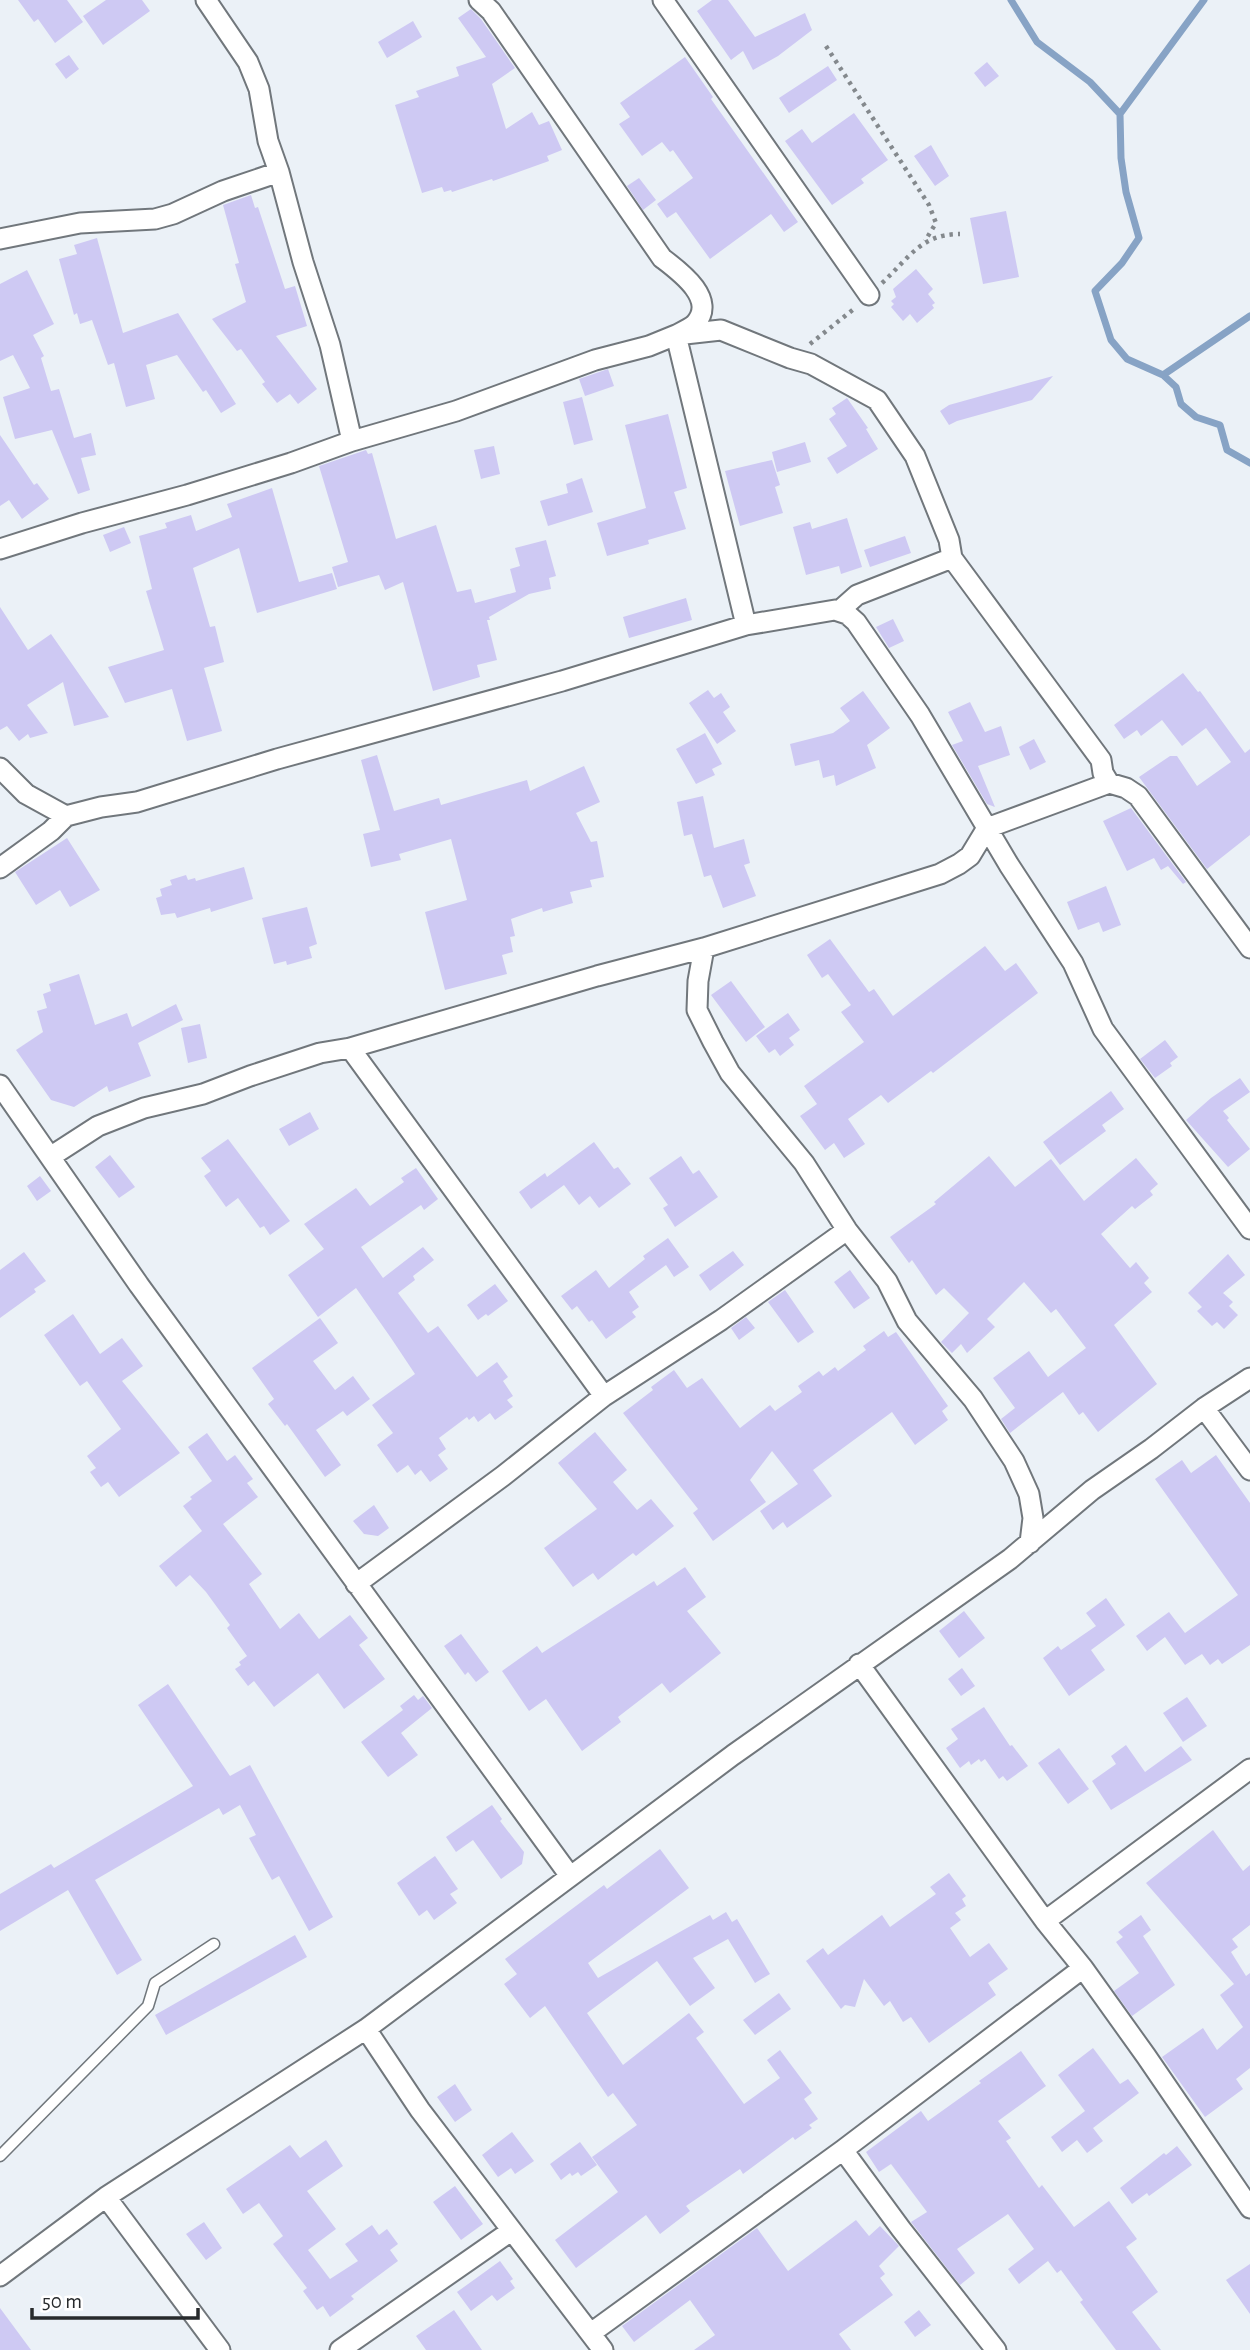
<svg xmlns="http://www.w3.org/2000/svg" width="1250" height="2350" font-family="'Alegreya Sans',sans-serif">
	<rect width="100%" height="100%" fill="#ebf1f7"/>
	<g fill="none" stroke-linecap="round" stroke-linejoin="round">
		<path stroke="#87a3c5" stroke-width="7" d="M1011,0l26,42 53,40 30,32
			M1204,0l-84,114 1,44 5,34 13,46 -17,25 -27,28 16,49 16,19 36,16 13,12 5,17 15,13 24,8 7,25 23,13
			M1163,375l87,-59"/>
	</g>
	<path fill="#cec9f3" d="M18,0h49l16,22 -28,21 -17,-24 -4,3z
		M106,0h36l8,11 -47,34 -20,-29z
		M712,0h16l27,37 50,-24 7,17 -34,26 -25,14 -10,-19 -12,9 -34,-49z
		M471,9l10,10 34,49 -23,16 14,45 26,-17 7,13 10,-4 13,29 -15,6 2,5 -56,20 -1,-2 -40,13 -1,-2 -7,2 -2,-5 -20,6 -27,-88 24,-8 -3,-6 43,-15 -3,-9 30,-10 -28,-39z
		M413,21l9,16 -35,21 -9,-16z
		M69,55l10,14 -13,10 -11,-15z
		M685,57l28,40 -2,2 87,123 -14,10 -13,-18 -61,45 -34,-47 -9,6 -10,-14 36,-26 -20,-28 -3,2 -8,-10 -20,14 -23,-32 11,-7 -10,-14z
		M987,62l12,14 -14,11 -11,-14z
		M828,66l9,14 -48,33 -10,-15z
		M854,113l34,47 -27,19 3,4 -32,22 -47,-64 17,-12 10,14z
		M931,145l18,31 -14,10 -21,-30z
		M639,178l17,22 -13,10 -16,-24z
		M251,195l4,13 3,-1 27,82 10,-3 12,40 -31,10 41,53 -19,15 -8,-10 -13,9 -15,-19 3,-2 -24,-33 -4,2 -25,-32 34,-17 -11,-38 4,-1 -16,-58z
		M1006,211l13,66 -36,7 -13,-66z
		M97,238l26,95 55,-20 58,91 -15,9 -15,-23 -3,2 -26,-37 -31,10 9,34 -29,8 -12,-44 -6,2 -16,-45 -12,4 -3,-11 -3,2 -15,-56 18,-5 -3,-9z
		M916,269l17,20 -5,5 7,9 -3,2 2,3 -17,15 -7,-9 -7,7 -12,-14 3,-3 -3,-3 5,-4 -3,-8z
		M27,270l27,54 -21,11 11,21 -3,2 10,33 8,-2 15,49 17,-5 5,22 -15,3 9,32 -12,4 -26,-64 -37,9 -12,-42 27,-9 -17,-33 -13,6v-77z
		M608,369l6,17 -29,10 -6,-17z
		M1053,376l-21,24 -75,21 -8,4 -9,-14 9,-6z
		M582,397l11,43 -19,5 -11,-43z
		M847,398l21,30 -2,1 12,20 -41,25 -10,-16 20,-12 -18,-27 7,-5 -4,-6z
		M668,414l19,74 -13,4 12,37 -38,11 1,4 -42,12 -10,-33 49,-15 -21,-83z
		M0,435l34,50 3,-2 12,16 -27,20 -13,-19 -9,6z
		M805,442l6,20 -34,10 -5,-20z
		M494,446l6,28 -19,5 -7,-29z
		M366,450l2,4 4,-1 24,86 40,-14 21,67 14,-3 4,14 41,-11 -6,-23 10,-3 -5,-18 31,-8 10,36 -7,2 2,11 -22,5 -40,23 1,3h-3l10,40 -20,5 3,12 -47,14 -30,-109 -18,8 -6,-15 -41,12 -6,-20 16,-5 -29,-96z
		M772,460l8,25 -5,2 8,26 -43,13 -15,-55z
		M582,478l11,34 -45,14 -8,-25 28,-8 -2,-9z
		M272,488l27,94 33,-9 5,16 -80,24 -18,-65 -46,20 17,59 5,-1 9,36 -20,6 18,63 -35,10 -15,-52 -47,14 -17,-36 56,-17 -18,-59 6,-2 -13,-53 28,-8 -2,-5 26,-8 5,16 36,-14 -5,-13z
		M847,518l15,49 -21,7 -2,-8 -33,9 -13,-48 17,-5 2,7z
		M124,527l7,16 -21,9 -7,-17z
		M905,536l6,17 -41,14 -6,-17z
		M686,598l6,22 -63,18 -6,-21z
		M0,607l28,43 23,-16 58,83 -35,9 -11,-44 -36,23 21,28 -18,5 -2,-4 -9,7 -12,-15 -7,4z
		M893,619l11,22 -15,7 -13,-21z
		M1183,673l15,19 2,-1 45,62 5,-4v86l-43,34 -68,-92 31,-21h7l20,30 34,-24 -25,-34 -24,18 -20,-26 -21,16 -4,-6 -13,9 -10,-14z
		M708,690l6,8 7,-5 9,14 -7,5 13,19 -19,13 -28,-41z
		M863,691l27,37 -23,17 9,23 -40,18 -2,-11 -11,3 -4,-18 -24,6 -5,-22 43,-11 17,-12 -10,-13z
		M970,702l15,30 16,-6 9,29 -32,11 17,41 -8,-3 -35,-59 11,-4 -15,-29z
		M705,733l17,31 -10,5 3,6 -19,9 -20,-35z
		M1034,739l12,23 -16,8 -11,-23z
		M377,755l17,56 45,-13 2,7 86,-25 3,11 54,-25 16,36 -24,11 15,29 6,-1 7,36 -14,3 2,7 -22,5 3,11 -30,9 -1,-4 -31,11 4,17 -5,1 3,15 -11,3 5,19 -62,16 -20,-78 42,-12 -16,-61 -52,15 2,6 -30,7 -8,-33 17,-4 -19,-70z
		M703,796l11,52 30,-9 6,24 -6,2 12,31 -33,12 -12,-33 -7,2 -12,-43 -8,2 -7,-34z
		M1131,808l55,74 -3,2 -15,-18 -7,4 -7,-12 -27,13 -24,-50z
		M67,838l33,52 -30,17 -10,-17 -24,15 -21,-33z
		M244,867l9,32 -42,13 -1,-4 -33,10 -2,-5 -14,2 -5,-17 6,-2 -2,-7 12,-4 -2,-5 16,-5 2,5 7,-2 1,3z
		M1106,886l15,39 -18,7 -4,-10 -21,8 -11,-28z
		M307,907l10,37 -8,3 3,11 -25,7 -1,-4 -12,3 -12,-46z
		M830,939l39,53 5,-3 19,27 92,-70 20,25 11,-8 22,30 -105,80 -2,-2 -43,32 -7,-8 -33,24 17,25 -21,14 -10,-15 -9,7 -25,-34 17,-12 -13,-18 60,-44 -23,-30 10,-7 -23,-31 -6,4 -15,-23z
		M79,974l16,51 32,-12 5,14 44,-23 7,16 -45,23 13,33 -42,16 -2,-6 -33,21 -23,-7 -35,-50 27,-18 -6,-21 10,-3 -4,-14 8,-3 -2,-7z
		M731,981l34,46 -19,15 -35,-47z
		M788,1013l12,17 -11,8 5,7 -14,11 -5,-7 -6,4 -13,-17z
		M200,1024l7,34 -19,5 -7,-35z
		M1165,1040l13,17 -8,6 2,3 -17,12 -15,-19z
		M1240,1078l10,14 -27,19 6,7 -2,2 23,29 -22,18 -42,-47 25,-22z
		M1111,1091l13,18 -22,16 4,6 -46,34 -17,-23z
		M310,1112l9,17 -30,17 -10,-17z
		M228,1139l62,82 -20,14 -6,-9 -4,2 -22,-30 -12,9 -22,-31 7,-5 -10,-13z
		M594,1142l20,27 4,-2 13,17 -32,24 -9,-12 -11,9 -15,-20 -33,24 -12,-17 26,-19 2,4z
		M110,1155l25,32 -16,11 -24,-31z
		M681,1156l12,18 6,-4 19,27 -43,30 -12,-19 5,-3 -19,-27z
		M989,1156l26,31 36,-28 33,42 52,-43 22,26 -8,7 3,4 -18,14 -3,-3 -31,28 29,34 6,-6 13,16 -5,5 8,9 -38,33 43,59 -59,48 -15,-20 -4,3 -16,-23 -53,41 -9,-14 14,-11 -22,-30 36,-27 19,26 38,-29 -30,-39 -5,4 -27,-31 -37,37 8,8 -28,26 -6,-9 -9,9 -11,-11 28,-29 -25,-25 -8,7 -24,-35 -3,3 -19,-26 46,-33 -2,-2z
		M416,1168l22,31 -14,11 -3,-5 -60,42 22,31 40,-31 11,13 -21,16 2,4 -17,13 30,40 10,-7 39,51 20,-15 11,15 -5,4 10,15 -6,4 6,7 -18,13 -5,-7 -12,9 -4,-6 -5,4 -2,-3 -28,21 7,11 -8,6 10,14 -18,13 -9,-12 -6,5 -7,-10 -11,8 -20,-28 16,-12 -21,-28 43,-31 -24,-36 -35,-50 -38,29 -30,-42 36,-26 -20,-25 52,-36 14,18 34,-24 -3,-4z
		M40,1176l11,15 -14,10 -10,-15z
		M668,1238l21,29 -15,10 -8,-12 -37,27 10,15 -7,5 4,5 -30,22 -14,-19 -3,2 -12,-16 -5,4 -11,-14 35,-26 13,18 36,-29 -2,-3z
		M733,1251l11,14 -34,26 -11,-16z
		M24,1252l22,29 -12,8 2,3 -36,26v-48z
		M1228,1254l17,21 -22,18 10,9 -4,4 9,9 -14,14 -7,-7 -5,4 -15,-15 5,-4 -14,-14z
		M850,1270l20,28 -16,11 -20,-27z
		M495,1284l13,17 -20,15 -2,-2 -8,6 -11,-15z
		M785,1290l29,42 -16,11 -30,-41z
		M73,1314l27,40 22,-16 21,28 -21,15 58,72 -61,44 -11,-15 -7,5 -11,-15 6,-4 -9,-12 34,-27 -34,-48 -7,5 -36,-51z
		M746,1317l9,11 -16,12 -8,-12z
		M320,1318l18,25 -25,18 22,29 18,-14 17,23 -23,17 -4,-5 -27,19 25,35 -16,12 -38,-53 -2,2 -17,-22 6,-5 -22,-31z
		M884,1331l4,6 8,-5 52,74 -6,5 6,9 -33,25 -23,-33 -79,58 19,26 -45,32 -4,-6 -10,8 -13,-19 38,-27 -26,-33 -22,29 16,22 -53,39 -20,-28 5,-4 -75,-96 30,-23 -2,-3 23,-17 13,18 15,-10 38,50 30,-23 5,6 27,-19 -4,-6 21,-15 4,5 12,-9 3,4 28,-21 -3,-4z
		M595,1432l32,38 -14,12 24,28 14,-11 23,27 -38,30 -3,-3 -35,27 -5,-7 -20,14 -29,-39 53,-39 -39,-46z
		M207,1433l20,28 8,-6 18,24 -6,4 11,14 -35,27 39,50 -13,10 31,45 19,-16 20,26 31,-24 18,23 -9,7 26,34 -41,30 -26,-36 -44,34 -20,-26 -6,5 -13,-17 6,-4 -2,-3 8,-6 -20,-28 3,-3 -24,-33 -16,-17 -14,12 -17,-21 43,-35 -19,-25 9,-7 -2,-2 22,-16 -24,-34z
		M1216,1455l34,48v142l-28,19 -4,-5 -8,6 -8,-11 -17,11 -20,-28 -18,14 -11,-15 33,-24 16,21 53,-38 -83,-116 27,-19 9,13z
		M374,1505l15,23 -11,8 -14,-2 -11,-13z
		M685,1567l21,30 -19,14 34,42 -51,40 -8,-10 -44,34 3,5 -39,29 -36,-52 -17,12 -27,-40 35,-25 5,7 112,-72 3,5z
		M1106,1598l19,27 -34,25 14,20 -36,26 -26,-38 15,-12 3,4 35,-24 -10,-13z
		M964,1611l21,27 -26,20 -20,-27z
		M461,1634l28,38 -13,10 -8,-10 -3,3 -21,-29z
		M962,1668l13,18 -14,10 -13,-17z
		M168,1684l62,92 20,-11 83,152 -24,14 -30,-55 -7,4 -23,-42 7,-3 -16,-30 -17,10 -4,-7 -124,72 47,80 -25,15 -49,-85 -68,41v-37l51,-30 3,4 139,-82 -55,-81z
		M414,1695l4,5 5,-4 9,12 -31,25 17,22 -30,22 -27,-35 42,-32 -3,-4z
		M1187,1697l20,29 -24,16 -20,-29z
		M984,1707l26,39 2,-1 16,21 -21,15 -4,-5 -4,3 -14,-20 -4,3 -2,-3 -8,6 -2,-4 -9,7 -14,-20 12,-9 -7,-10z
		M1126,1745l19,27 36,-26 11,14 -81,50 -19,-29 24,-17 -5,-8z
		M1059,1748l30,41 -21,15 -30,-41z
		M492,1805l10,14 -2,2 24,31 -2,12 -21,15 -28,-39 -17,12 -10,-15z
		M1213,1830l30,41 7,-6v60l-18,14 6,8 -7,5 15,24 4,-3v95l-14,11 7,10 -38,28 -43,-60 41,-29 14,22 26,-23 -23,-32 14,-11 -88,-101z
		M660,1849l29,39 -101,75 10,15 112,-63 3,5 13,-8 6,10 5,-3 33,55 -15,9 -27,-44 -35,19 22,30 -25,18 -33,-45 -70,52 36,52 66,-52 15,19 -8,6 48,66 36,-26 -13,-18 13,-10 32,43 -8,6 14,20 -9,6 3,3 -17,12 -2,-3 -50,37 -3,-5 -54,37 4,5 -30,23 -14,-19 -70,53 -21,-28 63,-48 -26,-35 45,-32 -24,-32 -5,4 -63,-91 -15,12 -26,-34 13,-10 -12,-15 99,-74 3,4z
		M435,1856l23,33 -8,5 7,9 -23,17 -7,-10 -8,6 -22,-33z
		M949,1873l17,23 -4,3 4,7 -11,7 6,7 -11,8 20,29 19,-14 19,26 -20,14 8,12 -67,48 -18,-26 -8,5 -13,-21 -6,5 -20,-27 -9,28 -10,-2 -4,4 -35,-48 17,-13 5,7 54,-40 8,12 46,-33 -6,-7z
		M1141,1915l10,15 -8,6 32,49 -43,31 -18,-25 25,-18 -23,-31 7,-5 -5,-5z
		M295,1935l12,22 -141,78 -11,-20z
		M779,1993l12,16 -36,26 -12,-15z
		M1093,2048l27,36 8,-5 11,14 -46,35 10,13 -16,12 -10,-13 -15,12 -11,-15 34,-26 -27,-36z
		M1021,2051l25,35 -48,35 13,17 -5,3 33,47 3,-3 32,42 35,-26 28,38 -11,8 32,45 -26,20 29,38h-45l-36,-48 3,-2 -22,-30 -4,3 -9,-12 -29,23 -11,-15 26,-20 -26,-35 -51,35 18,24 -15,12 -49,-63 16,-10 -36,-48 -12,8 -13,-20 55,-41 7,10 53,-38 -2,-2z
		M455,2084l17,26 -17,12 -18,-25z
		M512,2132l22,29 -19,13 -4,-6 -13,9 -16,-22z
		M326,2140l17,26 -36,25 29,38 -28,21 22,29 28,-18 -13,-17 27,-19 7,10 8,-6 11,15 -8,6 8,11 -47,35 3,3 -24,18 -7,-11 -6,4 -14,-19 4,-3 -34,-44 10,-8 -24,-33 -16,11 -17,-25 64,-44 10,13z
		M580,2142l17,23 -16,11 -3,-4 -6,4 -2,-3 -9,7 -11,-16z
		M1177,2146l15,19 -43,31 -2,-3 -15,11 -12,-16 44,-35 2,2z
		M455,2186l28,38 -22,16 -28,-38z
		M856,2220l13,16 11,-10 19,20 -20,20 6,8 -5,4 13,17 -54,39 12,16h-157l21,-15 -25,-35 -56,42 -12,-16 135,-98 31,43z
		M204,2222l18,26 -16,12 -20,-26z
		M500,2261l13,18 -3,2 5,7 -18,13 -5,-6 -21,16 -14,-19z
		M1250,2264v50l-24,-34z
		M0,2308l31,42h-31z
		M454,2310l28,40h-56l-10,-14z
		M919,2310l12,15 -16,12 -11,-15z"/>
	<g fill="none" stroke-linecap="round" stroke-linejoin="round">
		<defs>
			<path id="lane" d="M0,2156l148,-150 7,-23 59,-39"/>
			<path id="street" d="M206,0l42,62 11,27 9,52 11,31 24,90 27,83 22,96
				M479,0l12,11 171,247c17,13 56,41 33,66 -4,4 -13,8 -19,11l70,290
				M663,0l206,295
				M0,239l80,-16 75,-4 18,-5 50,-23 56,-19
				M0,549l82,-26 105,-28 104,-32 61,-22 104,-30 139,-51 54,-14 27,-11 45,-5 69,28 21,6 66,36 38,56 34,84 3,18 149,202 2,13 6,10
				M839,611l18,-16 95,-37
				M0,768l26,26 40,22
				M0,868l51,-37 15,-15 35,-9 36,-5 140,-43 285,-78 184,-56 89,-15 12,4 9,8 64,93 89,150 64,98 30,66 147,200
				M704,948l-6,33 -1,29 16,32 17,31 74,90 43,67 40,51 20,40 66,78 41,62 15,33 4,24 -3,25
				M350,1048l254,348
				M0,1085l139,200 431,591
				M50,1157l48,-31 46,-18 59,-14 47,-18 70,-23 30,-5 247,-72 107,-28 236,-74 19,-10 11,-8 17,-28 122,-45 17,5 12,8 112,152
				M1204,1408l46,62
				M356,1584l147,-108 101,-80 117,-76 126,-90
				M859,1664l186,257 38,47 63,88 104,152
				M1045,1921l205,-152
				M366,2029l54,81 183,240
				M843,2150l58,79 95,121
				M106,2197l114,153
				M0,2276l106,-79 260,-168 367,-274 277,-196 82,-69 59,-41 53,-41 46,-30
				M591,2333l252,-183 240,-182
				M340,2350l171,-119"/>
		</defs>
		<use href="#lane" stroke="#71777c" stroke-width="13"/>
		<use href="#street" stroke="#71777c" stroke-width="23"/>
		<path stroke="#84898d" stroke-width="4.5" stroke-dasharray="3.5 5" stroke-linecap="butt" d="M826,46l103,159 7,18 -11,18
			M882,283c27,-25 39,-49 78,-49
			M810,344l45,-36"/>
		<use href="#lane" stroke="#fff" stroke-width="10"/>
		<use href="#street" stroke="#fff" stroke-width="19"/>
	</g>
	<path d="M32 2308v10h166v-10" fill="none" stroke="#272a2c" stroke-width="3.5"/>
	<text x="42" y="2308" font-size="21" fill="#272a2c" stroke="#ffffff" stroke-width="5" paint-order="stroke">50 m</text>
</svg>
